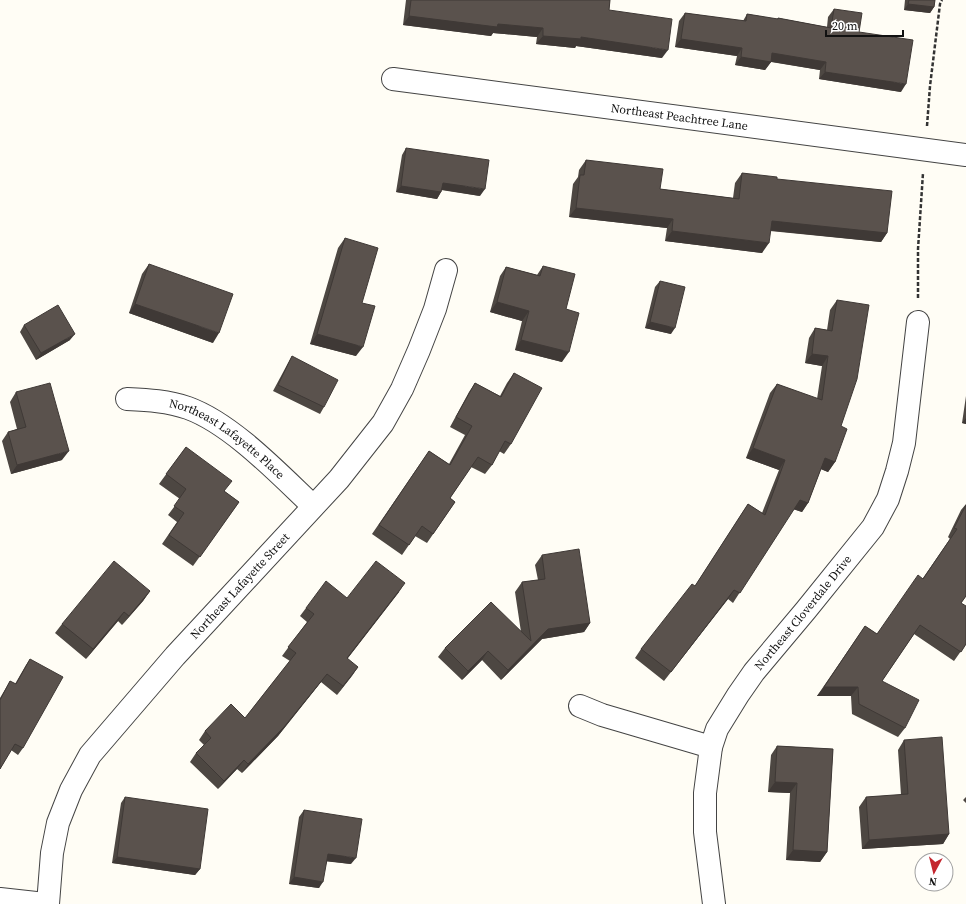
<svg xmlns="http://www.w3.org/2000/svg" width="966" height="904" font-family="'Source Serif 4',serif">
	<rect width="100%" height="100%" fill="#fffdf5"/>
	<g fill="none" stroke-linecap="round" stroke-linejoin="round">
		<defs>
			<g id="minor">
				<path id="s1" d="M393,79l573,76"/>
				<path id="s2" d="M127,399c21,1 41,2 61,9 44,16 91,66 125,98"/>
				<path d="M580,706l22,9 109,32"/>
				<path d="M0,899l45,5"/>
				<path id="s3" d="M48,904l4,-51 6,-30 13,-33 19,-35 85,-99 164,-177 44,-56 19,-34 17,-39 16,-41 11,-39"/>
				<path id="s4" d="M714,904l-9,-72v-39l6,-46 6,-18 21,-34 16,-23 52,-62 67,-83 15,-28 9,-28 7,-28 14,-121"/>
			</g>
		</defs>
		<use href="#minor" stroke="#444" stroke-width="24"/>
		<path stroke="#333" stroke-width="2.5" stroke-dasharray="4 2" stroke-linecap="butt" d="M927,126l3,-40 10,-82 2,-4
			M918,298v-49l5,-76"/>
		<use href="#minor" stroke="#fff" stroke-width="22"/>
	</g>
	<path fill="#4d4742" d="M406,0h204l-1,10 53,48 -86,-12 -1,2 -39,-4 1,-7 -44,-4 -2,3 -88,-11z
		M905,0h30l-1,7 -4,6 -26,-3z
		M834,9l25,23 42,60 -82,-13 1,-9 -49,-8 -6,8 -30,-5 2,-9 -62,-9 4,-26 6,-8 58,8 4,-7 30,5 1,-1 49,9 1,-10z
		M406,148l74,48 -39,-6v2l-4,7 -41,-7 6,-37z
		M586,160l74,29 73,9 2,-15 7,-10 35,6 110,54 -6,9 -111,-11 -8,22 -97,-12 2,-13 -98,-11 4,-33 5,-7 1,-7z
		M345,238l17,65 -6,53 -46,-12 28,-96z
		M149,264l64,79 -84,-30 13,-39z
		M543,266l23,43 -4,53 -47,-12 7,-29 -32,-9 10,-36 6,-9 31,8z
		M660,281l11,53 -26,-6 10,-41z
		M837,300l4,126 -6,36 -7,10 -7,-3 -13,34 -6,9 -9,-3 -60,94 -5,-4 -64,82 -29,-23 6,-9 54,-63 53,-82 14,9 17,-43 -33,-12 24,-65 7,-9 40,15 5,-33 -17,-3 4,-25 6,-10 12,2 3,-20z
		M24,325l46,15 -34,20 -16,-28z
		M292,356l32,51 -4,7 -47,-23 15,-28z
		M514,373l-3,71 -7,10 -5,-3 -7,14 -7,9 -14,-7 -21,31 5,4 -28,41 -12,-7 -13,19 -30,-21 57,-83 20,13 16,-29 -15,-8 19,-35 6,-9 25,13 7,-13z
		M16,392l46,68 -51,14 -9,-33 6,-9 9,-3 -7,-27z
		M966,396v28l-4,-1z
		M186,447l38,44 15,11 -46,64 -31,-22 15,-22 -9,-7 12,-16 -21,-15z
		M966,504v92l-5,7 5,41 -12,17 -40,-27 -32,47 23,47 -7,9 -46,-23 -1,-18h-34l48,-70 12,8 46,-56 27,-39 -2,-2 13,-27z
		M542,555l48,68 -6,9 -42,7 -41,41 -19,-20 -20,20 -24,-23 7,-9 76,-16 -6,-40 7,-10 16,-2 -3,-15z
		M150,591l-7,10 -21,24 -4,-4 -32,38 -31,-26 7,-9z
		M399,592l-52,67 11,8 -21,28 -16,-13 -43,54 -36,37 -5,-4 -19,20 -28,-27 6,-9 8,-8 -5,-5 6,-9 40,-13 45,-57 -8,-5 25,-34 -7,-6 6,-8 41,-10z
		M30,659l-7,89 -5,7 -7,-5 -11,19v-71l10,-17 5,3 11,-19z
		M904,740l45,94 -6,10 -81,5 -3,-42 7,-10 35,-2 -3,-45z
		M777,746l56,3 -6,103 -7,10 -34,-2 4,-67 -22,-1 3,-37z
		M125,797l75,72 -5,6 -83,-12 9,-60z
		M966,797v6l-3,-3z
		M304,810l47,54 -24,-3 -8,27 -30,-4 10,-67z"/>
	<path fill="#3f3936" d="M908,4l26,3 -4,6 -26,-3z
		M409,16l89,8 45,4 -6,9 -44,-4 -2,3 -88,-11z
		M543,36l38,1 87,13 -6,8 -86,-12 -1,2 -39,-4z
		M681,39l61,9 -5,8 -62,-9z
		M772,53l54,9 -6,8 -53,-9z
		M741,57l30,5 -6,8 -30,-5z
		M825,72l81,12 -5,8 -82,-13z
		M443,183l42,6 -5,7 -42,-7z
		M401,186l40,6 -4,7 -41,-7z
		M576,208l97,11 -6,9 -98,-11z
		M772,221l115,12 -6,9 -116,-12z
		M672,231l97,12 -7,10 -97,-12z
		M497,302l32,9 -7,10 -32,-9z
		M135,304l84,29 -6,10 -84,-30z
		M650,322l25,6 -4,6 -26,-6z
		M75,334l-5,6 -34,20 5,-7z
		M317,334l46,13 -7,9 -46,-12z
		M521,340l48,12 -7,10 -47,-12z
		M812,354l16,2 -6,10 -17,-3z
		M966,418v6l-4,-1z
		M753,448l32,12 -6,10 -33,-12z
		M69,451l-7,9 -51,14 6,-9z
		M825,458l10,4 -7,10 -10,-4z
		M800,500l8,3 -6,9 -9,-3z
		M405,583l-6,9 -58,75 6,-9z
		M734,590l-6,9 -64,82 7,-9z
		M150,591l-7,10 -21,24 7,-9z
		M124,612l-6,9 -32,38 7,-10z
		M590,623l-6,9 -42,7 -41,41 7,-10 40,-41z
		M488,651l-6,9 -20,20 6,-9z
		M358,667l-6,9 -15,19 6,-9z
		M327,674l-6,8 -43,54 -36,37 6,-9z
		M824,687h34l-7,9h-34z
		M244,760l-7,9 -19,20 6,-8z
		M775,782l22,1 -7,10 -22,-1z
		M949,834l-6,10 -81,5 7,-9z
		M793,850l34,2 -7,10 -34,-2z
		M328,854l28,4 -5,6 -28,-3z
		M117,857l83,12 -5,6 -83,-12z
		M294,877l29,5 -4,6 -30,-4z"/>
	<path fill="#5a524d" stroke="#3f3936" d="M411,0h199l-1,10 63,9 -4,31 -87,-13v2l-38,-3v-8l-45,-4 -1,3 -88,-11z
		M909,0h26l-1,7 -26,-3z
		M834,9l28,4 -3,19 54,8 -7,44 -81,-12 1,-10 -54,-9 -1,9 -30,-5 1,-9 -61,-9 4,-26 61,8 1,-7 31,5v-1l53,10z
		M406,148l83,12 -4,29 -42,-6 -2,9 -40,-6z
		M586,160l77,9 -3,20 79,10 3,-26 35,4v2l115,12 -5,42 -115,-12 -3,22 -97,-12 1,-12 -97,-11 4,-33h4z
		M345,238l33,10 -16,55 13,3 -12,41 -46,-13z
		M149,264l84,30 -14,39 -84,-29z
		M543,266l32,8 -9,35 13,4 -10,39 -48,-12 8,-29 -32,-9 9,-35 34,9z
		M660,281l25,6 -10,41 -25,-6z
		M837,300l32,5 -12,74 -16,47 6,3 -12,33 -10,-4 -17,45 -8,-3 -60,93 -6,-3 -63,82 -30,-23 51,-65 3,2 53,-82 17,11 20,-55 -32,-12 24,-64 45,16 6,-44 -16,-2 3,-26 17,3z
		M58,305l17,29 -34,19 -17,-28z
		M292,356l46,24 -14,27 -46,-22z
		M514,373l28,15 -31,56 -6,-3 -13,24 -14,-8 -28,41 5,4 -22,32 -11,-8 -13,19 -30,-20 50,-74 21,14 22,-39 -16,-9 19,-34 26,14z
		M50,383l19,68 -52,14 -9,-33 18,-5 -10,-35z
		M186,447l46,34 -8,10 15,11 -39,55 -31,-22 15,-22 -10,-7 12,-17 -20,-15z
		M966,505v91l-5,7 5,3v38l-5,8 -41,-27 -38,56 37,19 -14,28 -46,-24 -1,-17h-34l41,-61 12,8 41,-59 5,4 34,-50 -3,-1z
		M579,549l11,74 -42,6 -40,41 -20,-19 -20,20 -23,-23 46,-46 40,39 -9,-59 23,-3 -3,-24z
		M114,561l36,30 -21,25 -5,-4 -31,37 -31,-25z
		M376,561l29,22 -58,75 11,9 -15,19 -16,-12 -43,53 -36,37 -4,-4 -20,21 -28,-28 15,-15 -6,-7 26,-27 14,14 51,-65 -8,-6 26,-33 -8,-6 20,-27 21,17z
		M30,659l33,18 -40,71 -8,-4 -15,25v-69l10,-19 6,3z
		M942,737l7,97 -80,6 -3,-43 42,-3 -4,-54z
		M777,746l56,3 -6,103 -34,-2 4,-67 -22,-1z
		M125,797l83,12 -8,60 -83,-12z
		M304,810l58,9 -6,39 -28,-4 -5,28 -29,-5z"/>
	<g text-anchor="middle" stroke-width="4" stroke-linejoin="round" paint-order="stroke">
		<g font-size="12" fill="#111" stroke="#fff">
			<text dy="4" stroke="none"><textPath href="#s1" startOffset="289">Northeast Peachtree Lane</textPath></text>
			<text dy="4" stroke="none"><textPath href="#s2" startOffset="111">Northeast Lafayette Place</textPath></text>
			<text dy="4" stroke="none"><textPath href="#s3" startOffset="383">Northeast Lafayette Street</textPath></text>
			<text dy="4" stroke="none"><textPath href="#s4" startOffset="322">Northeast Cloverdale Drive</textPath></text>
		</g>
	</g>
	<g transform="translate(934 872) rotate(187)"><circle r="19" fill="#ffffff" stroke="#a0a0a0"/>
	<path d="M0-3L7 15L0 10L-7 15Z" fill="#c4262e"/>
	<text y="-6" font-size="11" font-weight="bold" text-anchor="middle" fill="#111111">N</text>
	</g>
	<path d="M826 30v6h77v-6" fill="none" stroke="#111111" stroke-width="2"/>
	<text x="832" y="30" font-size="12" fill="#111111" stroke="#ffffff" stroke-width="3" paint-order="stroke">20 m</text>
</svg>
